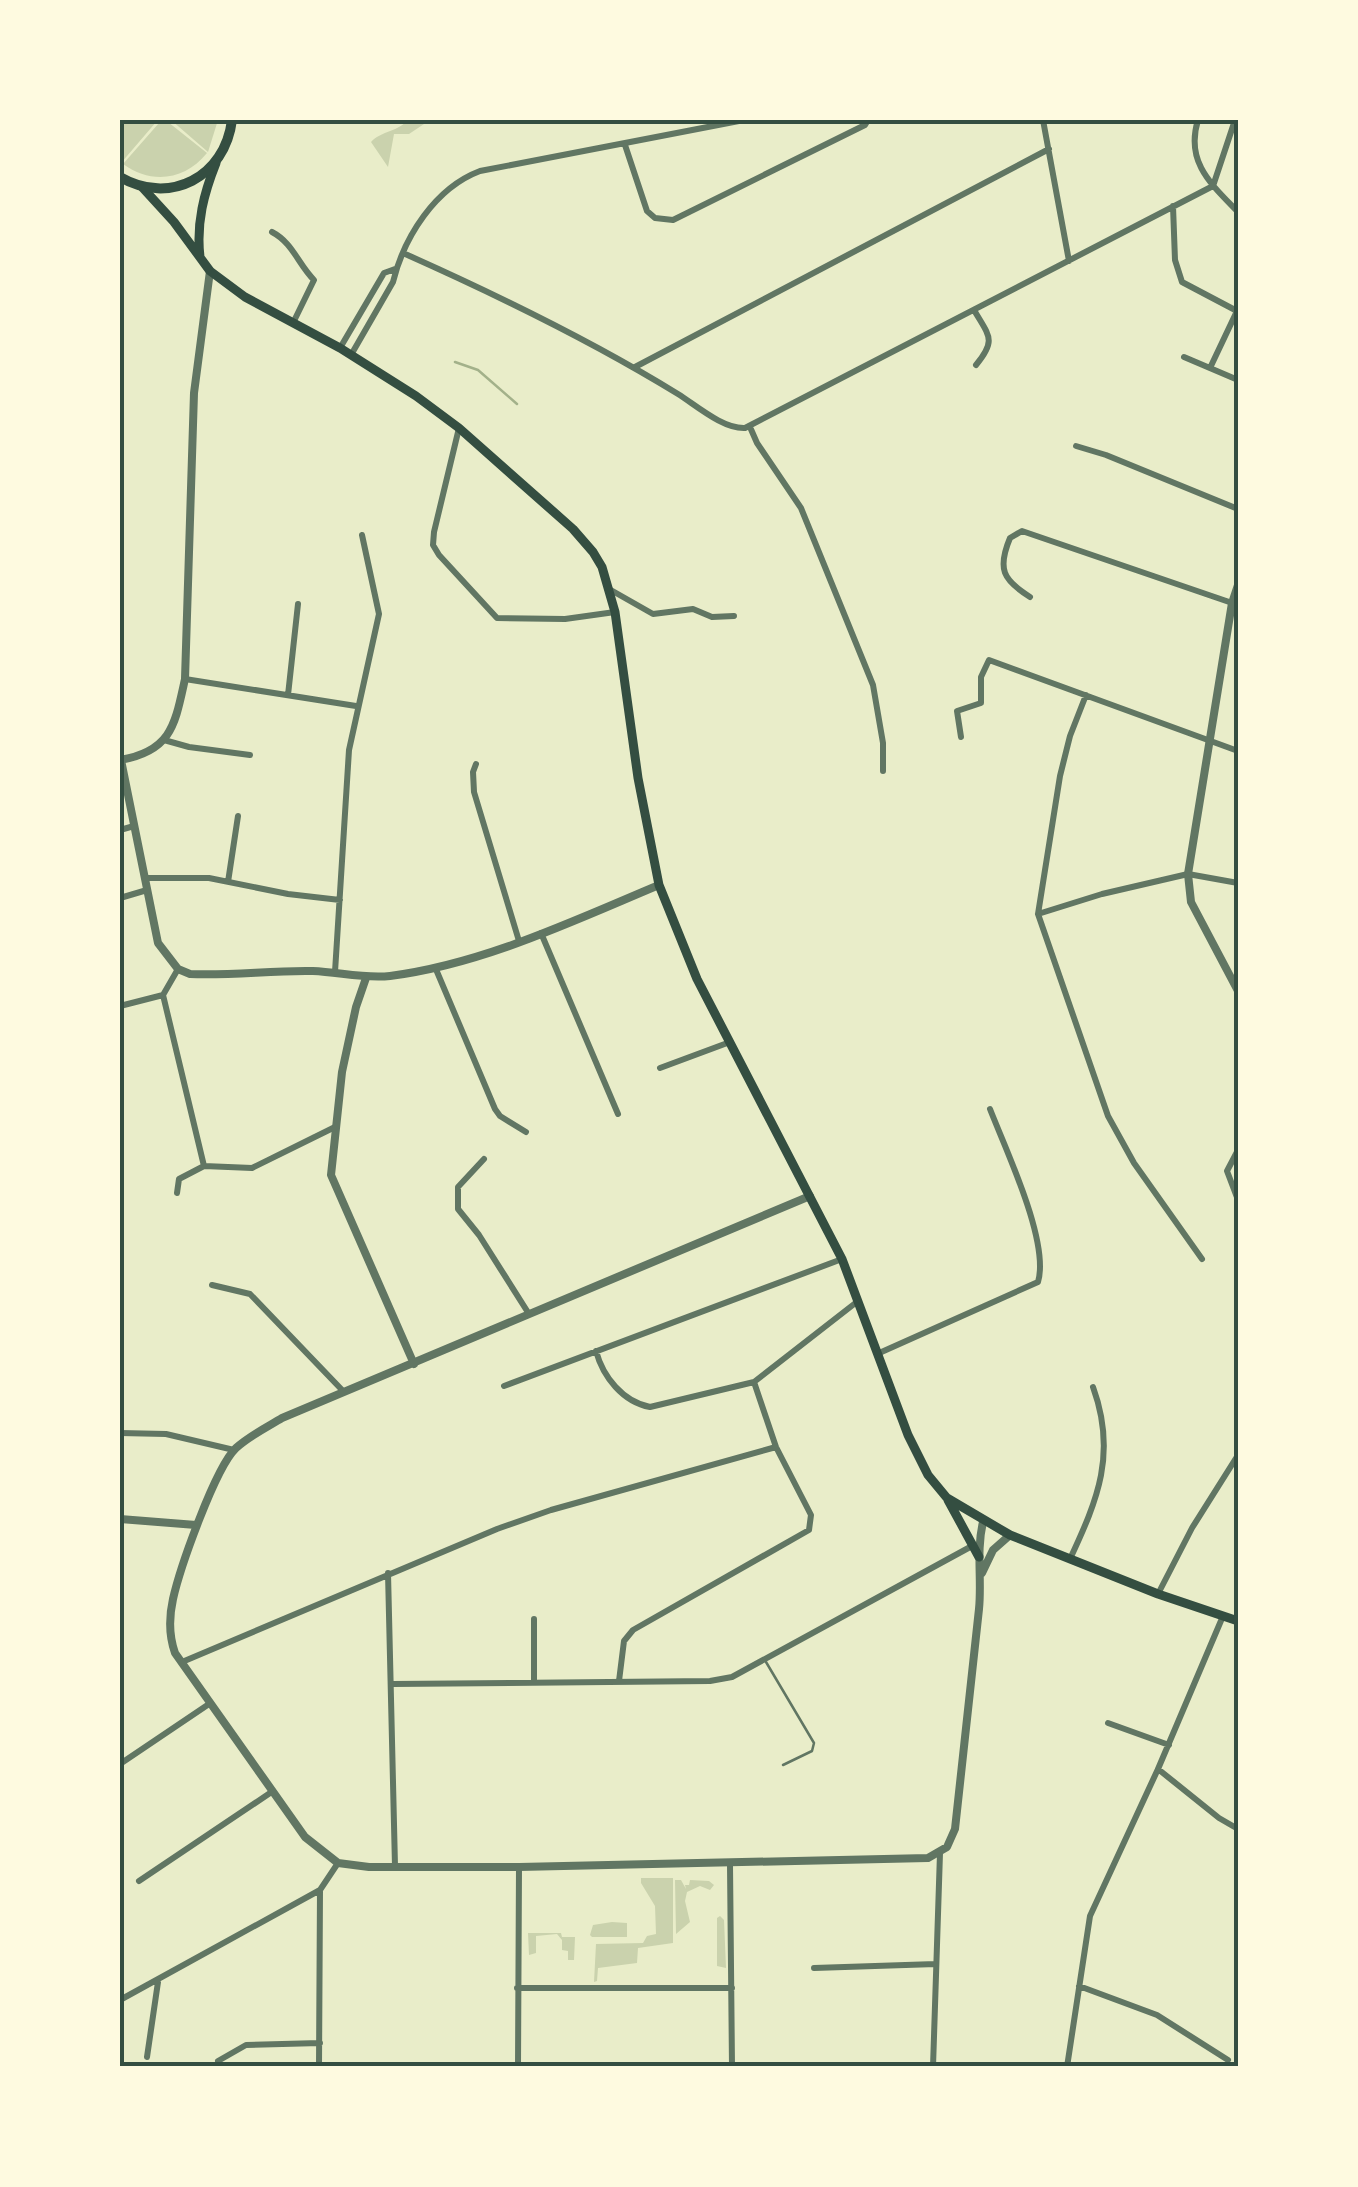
<svg xmlns="http://www.w3.org/2000/svg" width="1358" height="2187" font-family="'PT Sans',sans-serif">
	<rect width="100%" height="100%" fill="#e9edc9"/>
	<path fill="#cad2ad" d="M120,120l37,1 -36,42 -1,-1z
		M171,120h47l-10,32z
		M407,120h23l-21,14h-15l-6,33 -17,-25c10,-11 29,-11 36,-22z
		M168,122l39,31c-22,27 -55,32 -84,11l36,-41z
		M641,1878h32v65l-35,5 -1,15 -39,5 -1,13 -3,1 2,-38 47,-1 4,-7 9,-2 -1,-28 -14,-23z
		M675,1880h6l5,9 -1,-4h4l1,-5 19,1 5,4 -4,5 -10,-4 -13,6 -2,9 5,21 -14,12z
		M720,1916l4,4 2,48 -9,-2v-48z
		M612,1922l15,1v14h-35l-2,-2 3,-10z
		M528,1933h33l1,4h13l-1,23h-6v-9l-6,-1v-10l-5,-6 -21,2v17l-7,2z"/>
	<g fill="none" stroke-linecap="round" stroke-linejoin="round">
		<path stroke="#a3b18a" stroke-width="2.5" d="M455,362l23,8 39,34"/>
		<path stroke="#617663" stroke-width="2.5" d="M766,1662l48,81 -2,8 -29,14"/>
		<path stroke="#617663" stroke-width="6" d="M1043,120l26,141
			M1198,120c-13,42 13,64 40,92
			M625,145l22,66 8,7 18,2 192,-95 3,-5
			M1173,206l2,54 7,22 55,29
			M272,232c21,11 26,32 42,48l-21,43
			M403,253c92,41 189,88 275,141 19,12 45,35 67,34l468,-242 22,-66
			M974,310c15,26 23,30 2,55
			M340,348l44,-75 11,-4
			M351,355l42,-73c11,-45 42,-94 87,-111l264,-51
			M1184,357l54,23
			M635,367l414,-218
			M1210,368l27,-57
			M750,427l7,16 44,65 72,177 10,58v28
			M459,428l-25,104 -1,13 6,10 58,63 68,1 50,-7
			M1076,446l30,9 132,54
			M609,589l44,25 40,-5 19,8 22,-1
			M1030,597c-27,-17 -33,-28 -20,-59l12,-7 216,74
			M185,679l171,27
			M288,695l10,-91
			M961,737l-4,-26 24,-8v-26l8,-17 249,91
			M164,740l25,7 61,8
			M476,764l-3,8 1,20 45,149
			M120,830l14,-4
			M146,878h63l79,16 52,6
			M228,882l10,-66
			M120,898l27,-8
			M1038,914l22,-138 10,-40 16,-41
			M541,933l77,181
			M435,967l60,142 5,7 26,16
			M335,972l14,-222 30,-136 -17,-79
			M163,995l41,171 -25,13 -2,14
			M163,995l15,-26
			M120,1006l43,-11
			M660,1068l70,-26
			M1238,1150l-11,21 11,29
			M484,1159l-26,28v22l21,26 50,79
			M204,1166l48,2 83,-41
			M1202,1259l-68,-96 -26,-47 -70,-202 64,-20 86,-20 50,9
			M212,1285l38,9 94,98
			M596,1351c7,26 27,51 54,56l104,-25
			M877,1354l161,-72c12,-40 -33,-134 -48,-173
			M504,1386l338,-127
			M120,1433l46,1 68,16
			M1070,1559c28,-60 47,-106 23,-172
			M388,1573l7,293
			M1158,1594l34,-66 46,-73
			M534,1619v63
			M182,1662l315,-133 54,-19 225,-63
			M619,1681l5,-40 9,-11 176,-100 2,-15 -35,-68 -22,-65 104,-81
			M393,1684l317,-3 22,-4 240,-131
			M1108,1723l61,22
			M120,1764l89,-60
			M1158,1769l61,49 19,11
			M730,1865l2,202
			M139,1881l134,-90
			M814,1968l122,-4
			M1079,1986l78,29 71,45
			M517,1988h215
			M120,2000l200,-110 18,-27
			M147,2057l11,-75
			M218,2061l28,-16 74,-2
			M933,2065l68,2
			M319,2067l1,-177
			M518,2067l1,-200
			M933,2067l7,-214
			M1067,2067l23,-151 68,-147 65,-153"/>
		<path stroke="#617663" stroke-width="8" d="M1238,585l-6,18 -44,271 3,28 47,89
			M120,760c52,-9 55,-36 65,-81l9,-286 16,-122
			M121,760l37,183 20,26 12,5c41,2 82,-4 123,-3 26,1 51,8 77,5 93,-12 183,-55 269,-91
			M366,978l-10,29 -14,65 -11,103 83,189
			M810,1196l-528,222c-15,9 -33,18 -46,30 -21,20 -56,120 -63,151 -4,18 -4,37 2,54l130,184 33,26 31,4h150l409,-9 19,-11 8,-18 24,-220c3,-29 -3,-58 4,-87
			M120,1519l76,6
			M982,1573l11,-23 17,-15"/>
		<path stroke="#344e41" stroke-width="9" d="M142,187l32,35 36,49 35,26 95,51 76,48 43,32 114,101 20,23 9,15 13,45 23,166 21,107 38,94 145,280 66,176 20,40 19,23 63,37 148,59 80,27
			M200,257c-4,-34 4,-64 16,-94
			M948,1500l31,57"/>
		<path stroke="#344e41" stroke-width="10" d="M120,177c50,29 105,0 112,-57"/>
	</g>
	<rect width="1358" height="2187" fill="none" stroke="#fefae0" stroke-width="245"/>
	<rect x="122" y="122" width="1114" height="1942" fill="none" stroke="#344e41" stroke-width="4"/>
</svg>
